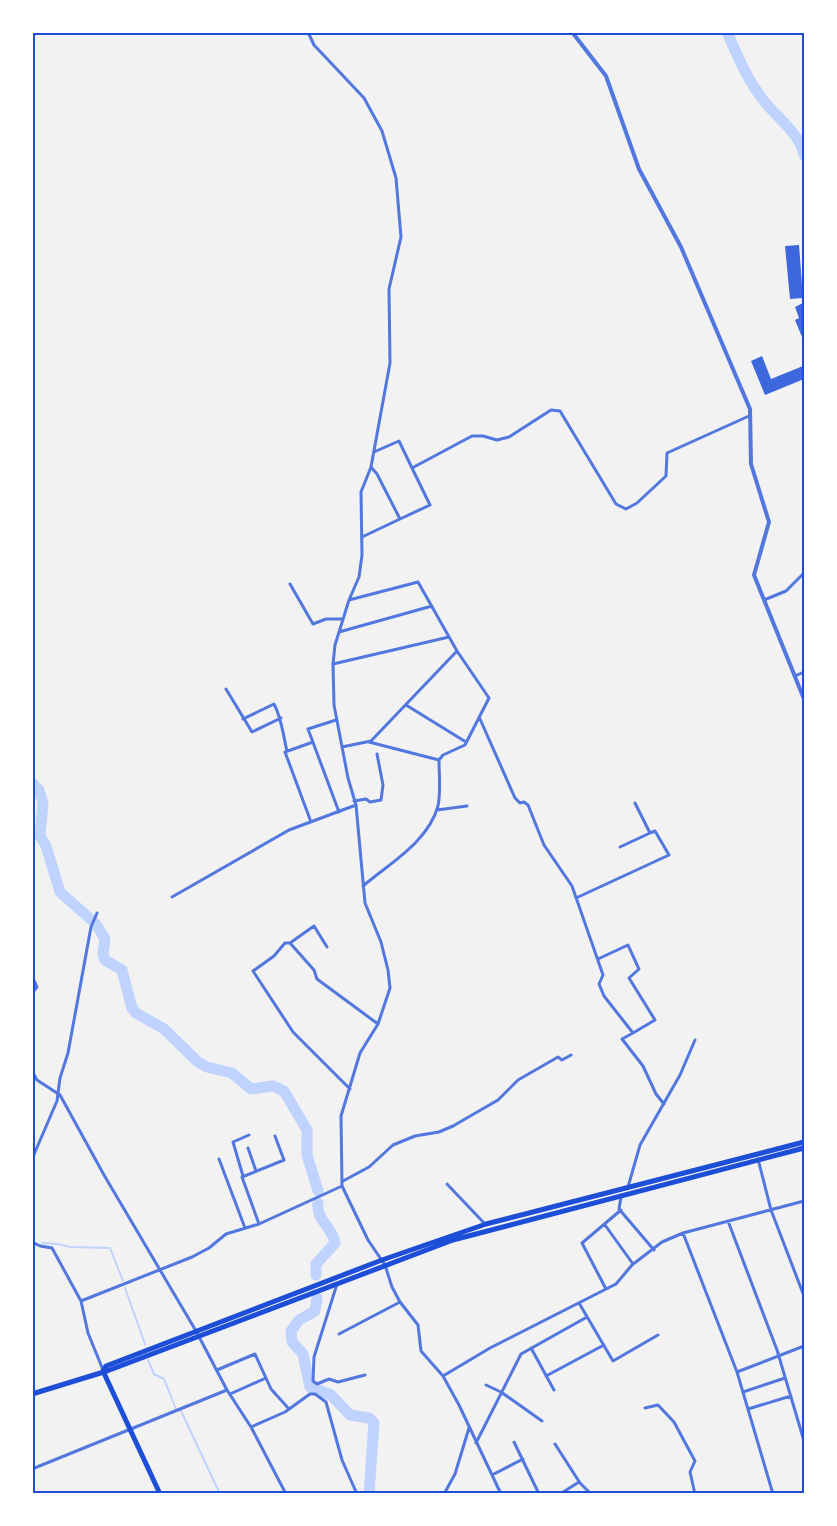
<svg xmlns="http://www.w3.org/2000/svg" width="837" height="1526" font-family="'Roboto Serif',serif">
	<rect width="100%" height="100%" fill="#f2f2f2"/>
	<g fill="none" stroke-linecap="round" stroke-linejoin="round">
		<path stroke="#bfd3fe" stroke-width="2" d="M42,1243l16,1 12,3 40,1 13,33
			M125,1288l20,56
			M148,1360l6,14 10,5 12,30 5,2 39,83"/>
		<path stroke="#bfd3fe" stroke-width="11" d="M727,32c10,23 19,45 34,65 13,19 38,34 43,58
			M32,783l7,7 4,13 -3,33 6,10 14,46 36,32 9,15 -2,16 2,5 17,10 10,38 4,5 28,16 34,33 9,5 25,6 19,16 22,-3 11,5 23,39v25l11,36
			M316,1275v-11l19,-21c-3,-17 -19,-22 -17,-40
			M317,1298l-2,13 -16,9 -8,11 1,11 11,12 7,33 21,8 19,20 19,3 5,5 -5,71"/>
	</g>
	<path fill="#3d67dc" d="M799,245l4,53 -13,1 -5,-53z
		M803,303l1,4v35l-9,-22 4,-2 -4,-11z
		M762,356l9,23 32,-13 1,13 -39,16 -14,-34z"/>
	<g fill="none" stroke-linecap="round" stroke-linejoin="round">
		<path stroke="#5277de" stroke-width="3" d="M308,32l6,13 50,53 18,33 14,47 5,59 -12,52 1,74 -19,104 -10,25 1,63 -3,22 -10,23 -14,45 -2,19 1,41 14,73 8,27 9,98 16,39 7,28 2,18 -12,36 -18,29 -19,63 1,70 26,54 17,25 7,22 8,15 18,23 3,26 22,25 16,29 42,89
			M374,452l25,-11 13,27 60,-32h11l14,4 12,-3 42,-27 9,1 56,93 10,5 11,-6 29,-27 1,-23 82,-37
			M371,467l6,7 23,45 30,-14 -18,-37
			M362,537l38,-18
			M290,584l23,40 13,-5h17
			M349,600l69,-18 39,69 32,47 -24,47 -22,10 -4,5c0,13 2,33 -1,46 -10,36 -48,57 -75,80
			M764,600l22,-9 18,-18
			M339,632l93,-26
			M333,664l116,-27
			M795,676l9,-4
			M226,689l26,43 29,-14
			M406,705l60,37
			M243,719l31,-15c8,15 9,31 13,47
			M480,719l35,79 5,5 4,-1 4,3 16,40 28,41 31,89 -4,9 5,12 29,37 -11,6 21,27 13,28 8,10
			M336,720l-28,9 31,83
			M369,742l70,18
			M342,747l29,-6 86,-90
			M354,801l12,-2 4,3 11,-2 2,-15 -6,-31
			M437,810l30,-4
			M311,822l-26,-70 28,-10
			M620,847l30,-14
			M172,897l117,-67 67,-25
			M576,898l93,-43 -14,-24 -5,2 -15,-30
			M290,943l24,27 3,9 61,45
			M327,947l-13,-21 -24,17h-5l-11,13 -21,15 40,61 57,57
			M598,959l30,-14 11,24 -10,9 26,42 -22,13
			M32,976l5,11 -5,6
			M32,1071l5,9 23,15 44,80 92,156 31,59 24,37 35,67
			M248,1148l8,23
			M32,1159l25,-58 3,-23 8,-25 23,-126 6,-14
			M219,1159l26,69
			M758,1159l13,51 33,86
			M243,1176l-10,-34 16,-7
			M343,1181l26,-14 24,-22 22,-9 24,-4 14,-6 45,-26 20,-20 40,-23 4,3 9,-5
			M447,1184l38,40
			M628,1187l12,-42 40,-70 15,-35
			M621,1197l-2,12 35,41
			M728,1221l49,129 27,91
			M259,1224l-17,-47 42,-17 -9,-24
			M605,1225l28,39
			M683,1233l54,139 36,122
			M32,1242l8,4 12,2 29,53 7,32 15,37
			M337,1284l-23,73 -1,24 4,3 12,-5 9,3 27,-7
			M606,1289l-24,-46 39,-33
			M81,1301l111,-44 17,-9 17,-14 33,-10 83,-38
			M579,1303l34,58 45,-26
			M339,1334l61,-32
			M531,1348l23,42
			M217,1370l38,-16 16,35 18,20
			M737,1372l67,-26
			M443,1376l47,-28 126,-64 16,-19 30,-23 21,-9 121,-32
			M546,1376l58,-31
			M486,1385l15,7 41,29
			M743,1392l42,-14
			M230,1394l36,-16
			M645,1408l13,-3 16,17 21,39 -5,11 5,22
			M748,1409l43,-13
			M251,1427l34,-15 25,-18h5l11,8 16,58 15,34
			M514,1442l25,52
			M476,1443l45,-89 66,-37
			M555,1444l25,39 11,11
			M32,1469l195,-79
			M492,1475l31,-16
			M444,1494l11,-20 14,-46
			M560,1494l19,-12"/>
		<path stroke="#5277de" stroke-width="4" d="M572,32l34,44 33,93 42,78 69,162 1,55 18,58 -15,53 50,124"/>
		<path stroke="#1d4ed8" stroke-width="5" d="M103,1371l3,-5 276,-106 104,-36 318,-82
			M103,1371l57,123
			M32,1394l75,-23 346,-131 351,-92"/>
	</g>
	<rect width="837" height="1526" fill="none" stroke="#ffffff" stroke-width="68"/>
	<rect x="34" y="34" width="769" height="1458" fill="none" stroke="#1d4ed8" stroke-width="2"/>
</svg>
